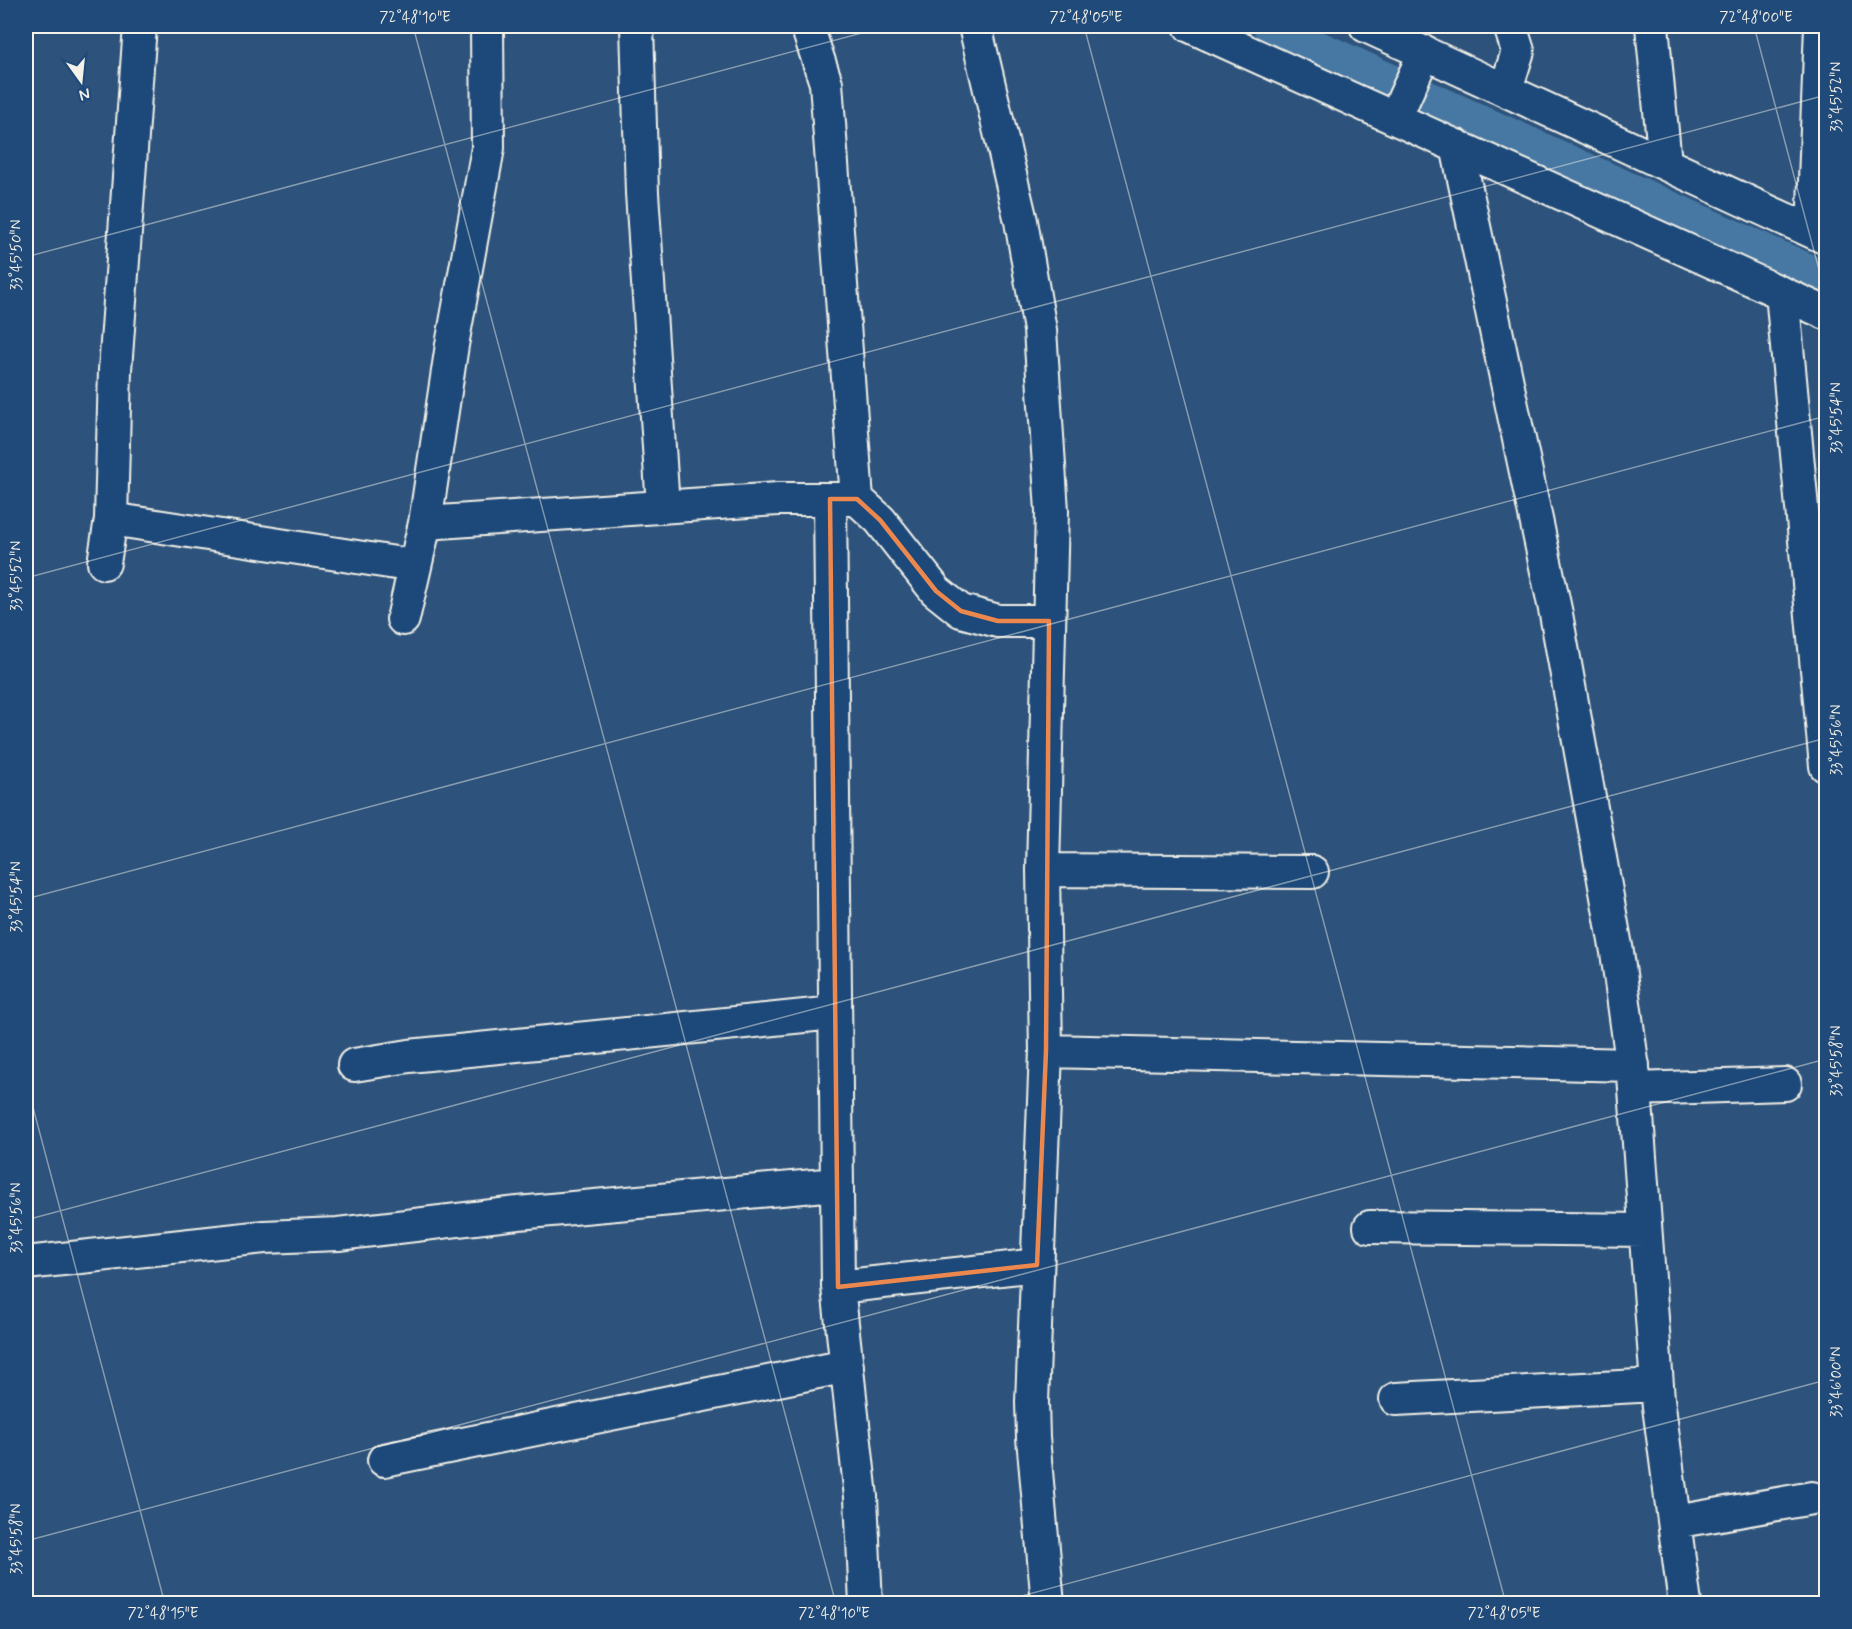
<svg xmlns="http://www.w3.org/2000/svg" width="1852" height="1629" font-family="Mynerve,sans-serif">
	<rect width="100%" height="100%" fill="#2d537c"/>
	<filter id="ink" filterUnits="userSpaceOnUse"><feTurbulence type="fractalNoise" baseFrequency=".0167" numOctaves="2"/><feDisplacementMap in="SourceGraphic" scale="12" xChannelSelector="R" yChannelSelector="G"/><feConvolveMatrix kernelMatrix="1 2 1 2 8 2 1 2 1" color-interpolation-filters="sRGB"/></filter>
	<g filter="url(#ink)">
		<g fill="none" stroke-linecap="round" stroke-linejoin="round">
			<path stroke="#4678a3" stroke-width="34" d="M1270,26l556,253"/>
			<defs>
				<path id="minor" d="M637,26l5,167 21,314
					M807,26l19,57 31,416
					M975,26l46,195 19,109 12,181 -9,359 3,181 -14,351 1,36 15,166
					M1190,26l636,287
					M1366,26l460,212
					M1652,26l13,137
					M1506,89l12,-38 -8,-25
					M1395,118l30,-66
					M1457,146l99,468 61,338 17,124 24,323 27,205
					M1813,232l8,-206
					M1782,293l44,473
					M830,499l8,788 23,210 5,107
					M111,519l304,47
					M425,523l353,-24h79l23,21 56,71 25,20 37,10h51
					M104,563l7,-44 4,-149 25,-344
					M403,619l22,-96 27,-178 36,-197 -1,-122
					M1043,870l269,2
					M1046,1051l587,14
					M354,1065l55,-9 425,-43
					M1635,1089l150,-5
					M1370,1227l275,3
					M26,1263l238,-26 74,-3 180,-21 318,-29
					M838,1287l199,-22
					M1396,1399l261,-14
					M384,1460l463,-94
					M1675,1522l137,-24"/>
			</defs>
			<use href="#minor" stroke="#f4f1e8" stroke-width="36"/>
			<use href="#minor" stroke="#1f4a7a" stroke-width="32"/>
		</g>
	</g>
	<path fill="none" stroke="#ec874e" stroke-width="4.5" stroke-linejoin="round" d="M830,499h27l23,21 56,71 25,20 37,10h51l-3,430 -9,214 -199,22z"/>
	<path fill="none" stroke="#f4f1e8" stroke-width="1.5" stroke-opacity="0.45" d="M413,26l423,1578M1084,26l422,1578M1754,26l72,270M26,257l862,-231M26,578l1800,-483M26,899l1800,-483M26,1081l139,523M26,1220l1800,-482M26,1541l1800,-482M992,1604l834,-224"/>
	<rect width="1852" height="1629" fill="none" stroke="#1f4a7a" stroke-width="66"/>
	<g transform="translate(81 81) rotate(165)" stroke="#1f4a7a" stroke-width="4.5" paint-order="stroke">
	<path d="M0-4.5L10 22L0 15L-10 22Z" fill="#f4f1e8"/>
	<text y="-9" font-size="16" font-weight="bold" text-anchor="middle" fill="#f4f1e8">N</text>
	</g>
	<rect x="33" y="33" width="1786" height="1563" fill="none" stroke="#f4f1e8" stroke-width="2"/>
	<g font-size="15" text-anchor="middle" fill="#f4f1e8">
		<text x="415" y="22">72°48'10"E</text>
		<text x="1086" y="22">72°48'05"E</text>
		<text x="1756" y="22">72°48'00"E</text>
		<text transform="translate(1836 97) rotate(-90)" y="5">33°45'52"N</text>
		<text transform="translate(16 255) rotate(-90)" y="5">33°45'50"N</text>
		<text transform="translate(1836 418) rotate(-90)" y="5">33°45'54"N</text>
		<text transform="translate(16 576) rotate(-90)" y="5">33°45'52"N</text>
		<text transform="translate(1836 740) rotate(-90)" y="5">33°45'56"N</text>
		<text transform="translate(16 897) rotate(-90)" y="5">33°45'54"N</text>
		<text transform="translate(1836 1061) rotate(-90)" y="5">33°45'58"N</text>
		<text transform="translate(16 1218) rotate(-90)" y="5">33°45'56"N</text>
		<text transform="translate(1836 1382) rotate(-90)" y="5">33°46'00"N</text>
		<text transform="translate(16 1539) rotate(-90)" y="5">33°45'58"N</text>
		<text x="163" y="1618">72°48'15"E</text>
		<text x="834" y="1618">72°48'10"E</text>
		<text x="1504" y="1618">72°48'05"E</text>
	</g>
</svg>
